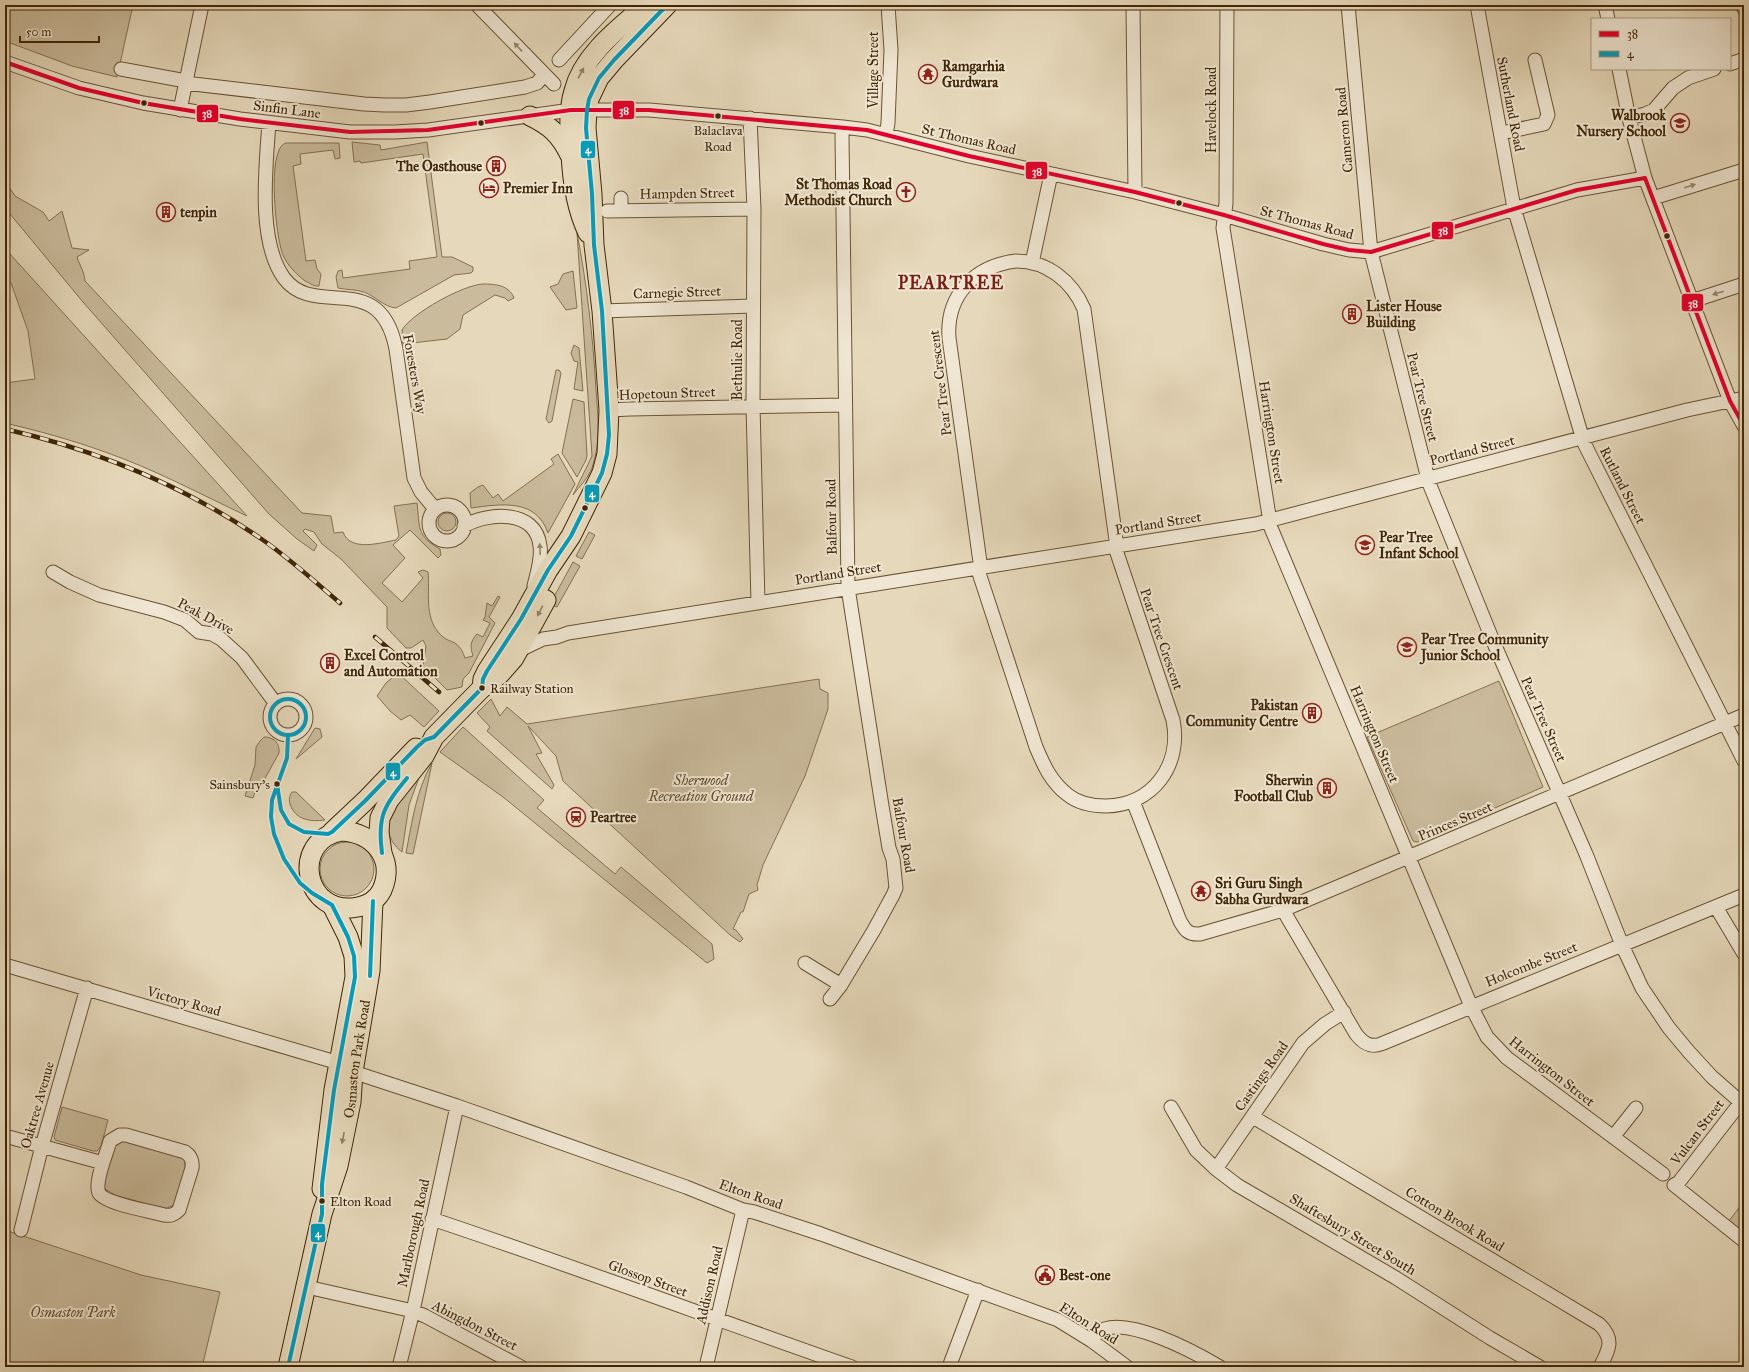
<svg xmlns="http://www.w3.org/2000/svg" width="1749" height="1372" viewBox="0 0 1749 1372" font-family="'IM FELL Great Primer',serif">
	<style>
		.green { fill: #cabb9c; stroke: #857050 }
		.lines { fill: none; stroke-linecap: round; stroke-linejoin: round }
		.minor-casing { stroke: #6a5332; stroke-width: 15 }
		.highway-casing { stroke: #402605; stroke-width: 21 }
		.minor { stroke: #efe6d3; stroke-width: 13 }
		.highway { stroke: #e6d9bb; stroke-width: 19 }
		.rail-casing { stroke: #402605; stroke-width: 4.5 }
		.rail { stroke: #efe6d3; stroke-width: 3; stroke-dasharray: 9; stroke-linecap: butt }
		.bus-1-casing { stroke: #efe6d3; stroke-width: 7 }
		.bus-2-casing { stroke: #efe6d3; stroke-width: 7 }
		.bus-1 { stroke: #e4002b; stroke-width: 4 }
		.bus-2 { stroke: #069cba; stroke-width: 4 }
		.oneway { fill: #98866c }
		.oneway2 { fill: #938060 }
		.bus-dot { fill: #402605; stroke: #efe6d3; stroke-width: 1.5 }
		.labels { text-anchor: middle; stroke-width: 4; stroke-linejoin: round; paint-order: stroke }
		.bus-label { font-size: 13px; fill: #402605; stroke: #efe6d3; text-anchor: start }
		.poi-label { font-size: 14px; font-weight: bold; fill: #402605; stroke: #efe6d3; text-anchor: start }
		.street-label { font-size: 14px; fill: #402605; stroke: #efe6d3 }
		.park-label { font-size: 14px; font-style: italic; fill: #624b2b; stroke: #efe6d3 }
		.district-label { font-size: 18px; font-weight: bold; letter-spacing: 1px; fill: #7a1f14; stroke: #efe6d3 }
		.line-badge { stroke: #efe6d3; stroke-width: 1.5 }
		.badge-label { font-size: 11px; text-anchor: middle; font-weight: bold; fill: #fff }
	</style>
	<rect width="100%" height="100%" fill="#e6d9bb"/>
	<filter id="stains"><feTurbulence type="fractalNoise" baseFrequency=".005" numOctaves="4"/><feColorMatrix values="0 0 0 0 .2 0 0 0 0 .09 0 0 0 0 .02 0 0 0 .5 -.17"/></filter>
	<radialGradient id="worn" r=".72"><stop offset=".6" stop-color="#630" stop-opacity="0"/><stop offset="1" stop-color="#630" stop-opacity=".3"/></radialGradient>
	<path class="green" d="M5 5H133L117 77 72 66 5 41Z
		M352 142 380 145 381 150 427 142 442 257H452L473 267V271L471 273 454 275 396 308C384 307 375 296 364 292 355 289 346 290 338 288L336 277 338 271 342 270 343 278 410 269 409 261 437 257 423 154 361 163 360 161 354 162Z
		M286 143H339L340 158 335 159 333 150 300 154 301 164 293 166 306 261 315 260 317 269 321 274 319 286C314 287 310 283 305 281 297 275 287 265 283 255 276 239 266 148 286 143Z
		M5 181 15 196 43 212 49 221 62 211 72 248 89 250 77 257C80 266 84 271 85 281L302 513 331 516 334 533 343 532C350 552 380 543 396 540L399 536 394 506 417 503C420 527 416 536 440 549L441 555 438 558 410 530 393 545 405 558 382 583 402 602 423 578 418 572 423 570 428 572C430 592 424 616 439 633 450 646 457 636 465 658L473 656C470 646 470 642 477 634L483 637 490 623 483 620 485 617 487 603 492 606 498 596 500 597 489 617 495 623 469 673 463 679 462 687 447 690 423 666 426 646 423 640 411 648H406L387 628V607L341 559 322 544 314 532 305 529 303 531 317 545 314 551 297 539 269 514 83 302 5 208Z
		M577 233C587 285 593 337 596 390 598 416 601 443 592 468 588 478 580 486 573 495L592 456Z
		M5 248 10 254 247 516C200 494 154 469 105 452 72 440 39 431 5 423V383L35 379 28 331 11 283 5 278Z
		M573 271 577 308 566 310 550 287 558 284 563 274Z
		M483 284C495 284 509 285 514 298L508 301 505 298 495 295 463 315 460 329 447 339 403 344 402 330C412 313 463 285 483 284Z
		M574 345 579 348 583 391 574 389 578 362 574 361 571 353Z
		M556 370H559L561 373 552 421 549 423 546 419Z
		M573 399 584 402 587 455 586 460 577 477 562 453Z
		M558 454 575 484 548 533C536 498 501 504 471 508L470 493 478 487 483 485 493 498 498 494 503 501 554 464 551 459Z
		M438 522a9 9 0 1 1 18 0a9 9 0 1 1-18 0Z
		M589 532 595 535 582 559 576 556Z
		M573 562 580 566 557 607 550 604Z
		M398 673 439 711 424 727 410 715 401 720 390 711 377 696 386 683Z
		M819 679 820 689 828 693V709L805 776 763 865 757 885 758 890 749 894 743 912H741L733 929 736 930 743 939 740 942 730 935 563 781 556 756 528 726 542 753 536 754 554 785 552 789 487 731 490 727 477 713 491 699 500 716 507 707 527 724Z
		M1499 681 1543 787 1417 842 1413 841 1367 737Z
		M463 727 544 800 537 808 615 874 621 867 712 944 714 959 707 963 503 797 440 752Z
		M315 728 320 729 322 737 296 759Z
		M264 737C274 737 280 743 279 753L259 789H256L253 798 245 796 255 765 256 747 260 741Z
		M432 763 413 854 406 853C412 822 416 791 432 763Z
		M424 764 409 805 402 852C368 826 407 788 424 764Z
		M292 792H296L325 820C311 822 295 820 290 804 289 800 289 796 292 792Z
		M320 869a27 27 0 1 1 54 0a27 27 0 1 1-54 0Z
		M62 1107 108 1120 101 1146 97 1151H93L55 1140 54 1137Z
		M124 1140 182 1157C191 1167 178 1192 174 1205L165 1209 115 1195 105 1189C102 1181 111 1153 116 1145 118 1142 120 1141 124 1140Z
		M1744 1201V1232L1729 1221Z
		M5 1230 141 1275 220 1292 202 1367H5Z"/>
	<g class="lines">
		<defs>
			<path id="minor" d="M477 5 554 84
				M1133 5 1135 192
				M1227 5 1226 203 1223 228 1271 528 1471 1006 1487 1037 1507 1058 1663 1174
				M1348 5 1371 252 1429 483 1493 641 1586 854 1622 945 1642 988 1669 1028 1689 1052 1712 1077 1744 1105
				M1477 5 1514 208 1584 443 1744 761
				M1605 5 1608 19
				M1743 5 1744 9
				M559 60 610 5
				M5 62 79 88 143 103 240 119 350 132H395L428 130 571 110H649L843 127 867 130 969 156 1135 192 1224 215 1323 244 1349 250 1371 252 1577 190 1645 178
				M1730 64 1744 59
				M121 69 186 81
				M1619 69 1629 118 1645 178 1730 401 1744 426
				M185 83 364 104 384 105H406L430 102 525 87 537 83 544 75
				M180 110 202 5
				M750 118 754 209 753 406 758 603
				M1629 118 1645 114 1654 110 1673 88 1688 78 1714 69
				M269 123C266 166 257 241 284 278 315 320 380 267 396 349L414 478 421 492 435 509
				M1501 133 1544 124 1548 115 1535 60
				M886 135 888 123 891 50 888 5
				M621 198V210
				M1653 198 1744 170
				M607 211 754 209
				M1016 261C1047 261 1072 281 1084 309L1116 540 1117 553 1173 720C1182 765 1153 805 1106 806 1093 806 1078 803 1068 795 1051 782 1044 766 1036 747L979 573 980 562 949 338C946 296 974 266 1016 261Z
				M1032 263 1051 174
				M1692 301 1744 284
				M602 311 753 306
				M609 410 630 409 845 405
				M429 523a18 18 0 1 1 36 0a18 18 0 1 1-36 0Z
				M464 526C488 512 536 509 540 546 542 559 537 573 534 586
				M53 572 70 582 99 595 164 612 185 620 199 632 212 634 221 639 242 658 276 704
				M518 651 543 639 557 637 568 633 1256 524 1687 410 1744 398
				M270 717a18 18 0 1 1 36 0a18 18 0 1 1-36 0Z
				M1133 801 1180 921C1185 930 1188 935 1200 934L1283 910 1744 715
				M1716 907 1744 954
				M1283 910 1356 1034C1363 1043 1370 1048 1381 1044L1744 895
				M805 963 841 985
				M5 965 339 1063 353 1072 457 1106 686 1187 743 1210 754 1212 821 1234 1058 1320 1092 1341 1127 1367
				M830 999 841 985 874 930 893 895 896 888 893 859 889 848 882 806 848 588 842 136 843 127
				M1741 1102 1679 1182 1674 1185 1744 1241
				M1171 1107 1196 1150 1216 1169 1237 1185 1396 1278 1490 1338 1540 1367
				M1253 1117 1599 1324C1615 1339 1609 1350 1600 1367
				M120 1135H126L185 1152C191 1156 193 1160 192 1168L179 1210C174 1215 171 1216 164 1215 151 1211 105 1204 99 1193 94 1182 107 1153 110 1141Z
				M5 1136 103 1163
				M1613 1137 1636 1108
				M1216 1169 1303 1043 1325 1024 1344 1012
				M432 1219C573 1266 712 1318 852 1367
				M21 1230 42 1146 87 988
				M307 1287 413 1311 425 1316 521 1367
				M1092 1341C1093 1339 1095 1335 1097 1333 1122 1312 1196 1353 1220 1367
				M399 1367 413 1311 457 1106
				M706 1367 743 1210
				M949 1367 978 1290"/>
			<g id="highway">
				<path d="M530 116C551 126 560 135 570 155"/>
				<path d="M588 233C576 208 572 179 571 152 570 132 568 110 574 91 583 55 619 28 646 5"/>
				<path d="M482 688 483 679 487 671 521 619 548 570 571 536 602 473 607 454 609 410 602 311 594 245 592 194 586 128 587 110 589 99 599 78 614 60 667 5"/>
				<path d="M342 831C373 833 396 858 382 890 377 900 369 905 358 907 304 918 289 840 342 831Z"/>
				<path d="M332 832 365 801 416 748"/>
				<path d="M382 853 379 832 380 818 389 800 424 756 434 737 482 688 499 675 514 658 546 600"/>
				<path d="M322 1189 334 1090 355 977 354 956 348 937 332 905"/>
				<path id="s1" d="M288 1367 322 1214 338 1166 351 1102 353 1072 370 971 373 901"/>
			</g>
		</defs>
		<use href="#minor" class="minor-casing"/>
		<use href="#highway" class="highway-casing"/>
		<use href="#minor" class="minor"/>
		<use href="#highway" class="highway"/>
		<defs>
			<path id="rail" d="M5 429C96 450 183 485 260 538 288 557 314 581 340 603
				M375 637 439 692"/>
		</defs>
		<use href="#rail" class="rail-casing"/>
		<use href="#rail" class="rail"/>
		<defs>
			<path id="bus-1" d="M5 62 79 88 143 103 240 119 350 132 428 130 571 110H649L867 130 969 156 1135 192 1224 215 1323 244 1349 250 1371 252 1577 190 1645 178
				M1645 178 1730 401 1744 426"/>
			<path id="bus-2" d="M270 717a18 18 0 1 1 36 0a18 18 0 1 1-36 0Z
				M288 736 287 758 272 800 271 817 274 834 284 859 300 883 312 893 332 905 348 937 354 956 355 977 334 1090 322 1184V1214L288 1367
				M277 784 281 810 289 824 304 832 328 834 332 832 365 801 417 747 425 740 434 737 482 688 483 679 487 671 521 619 548 570 571 536 602 473 607 454 609 435 602 311 594 245 592 194 586 128 587 110 589 99 599 78 614 60 667 5
				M382 853C377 816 384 806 407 778
				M370 976 373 901"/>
		</defs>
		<use href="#bus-1" class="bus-1-casing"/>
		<use href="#bus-2" class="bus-2-casing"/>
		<use href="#bus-1" class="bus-1"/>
		<use href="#bus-2" class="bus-2"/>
	</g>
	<defs><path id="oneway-solid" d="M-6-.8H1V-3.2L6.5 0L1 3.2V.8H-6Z"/></defs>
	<g class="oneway">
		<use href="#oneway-solid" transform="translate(518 47) rotate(-133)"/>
		<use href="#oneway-solid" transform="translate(1690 186) rotate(-17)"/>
		<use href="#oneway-solid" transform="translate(1718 293) rotate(162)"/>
		<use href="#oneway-solid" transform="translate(540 549) rotate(-92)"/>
	</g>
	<g class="oneway2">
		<use href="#oneway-solid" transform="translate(581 73) rotate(-62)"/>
		<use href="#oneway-solid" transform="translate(540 611) rotate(118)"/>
		<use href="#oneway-solid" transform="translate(343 1138) rotate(101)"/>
	</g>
	<defs>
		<symbol id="temple-ring" viewBox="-11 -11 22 22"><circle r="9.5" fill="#efe6d3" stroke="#8f2418" stroke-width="1.5"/><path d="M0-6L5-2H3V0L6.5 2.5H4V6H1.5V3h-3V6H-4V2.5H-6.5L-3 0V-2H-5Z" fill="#8f2418"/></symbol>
		<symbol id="school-ring" viewBox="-11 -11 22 22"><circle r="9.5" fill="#efe6d3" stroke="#8f2418" stroke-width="1.5"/><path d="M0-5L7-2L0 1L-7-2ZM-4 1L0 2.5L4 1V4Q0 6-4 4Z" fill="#8f2418"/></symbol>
		<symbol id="building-ring" viewBox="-11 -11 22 22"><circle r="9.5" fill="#efe6d3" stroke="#8f2418" stroke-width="1.5"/><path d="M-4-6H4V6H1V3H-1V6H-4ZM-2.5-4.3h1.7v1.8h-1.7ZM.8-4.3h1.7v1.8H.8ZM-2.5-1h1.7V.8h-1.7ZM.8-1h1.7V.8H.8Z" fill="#8f2418"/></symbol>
		<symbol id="hotel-ring" viewBox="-11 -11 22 22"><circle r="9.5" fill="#efe6d3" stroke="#8f2418" stroke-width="1.5"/><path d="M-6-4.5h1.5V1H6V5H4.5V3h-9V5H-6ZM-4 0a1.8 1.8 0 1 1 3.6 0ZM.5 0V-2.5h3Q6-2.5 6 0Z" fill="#8f2418"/></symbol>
		<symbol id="church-ring" viewBox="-11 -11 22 22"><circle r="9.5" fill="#efe6d3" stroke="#8f2418" stroke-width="1.5"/><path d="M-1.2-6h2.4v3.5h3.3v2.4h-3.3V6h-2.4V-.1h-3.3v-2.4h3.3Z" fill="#8f2418"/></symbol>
		<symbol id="station-ring" viewBox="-11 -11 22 22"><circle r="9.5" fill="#efe6d3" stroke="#8f2418" stroke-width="1.5"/><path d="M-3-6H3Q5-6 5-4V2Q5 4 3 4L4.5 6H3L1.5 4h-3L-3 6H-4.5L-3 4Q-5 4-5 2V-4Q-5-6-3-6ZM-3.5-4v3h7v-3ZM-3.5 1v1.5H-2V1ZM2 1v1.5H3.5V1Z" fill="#8f2418"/></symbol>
		<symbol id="civic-ring" viewBox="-11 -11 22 22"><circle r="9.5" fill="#efe6d3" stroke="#8f2418" stroke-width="1.5"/><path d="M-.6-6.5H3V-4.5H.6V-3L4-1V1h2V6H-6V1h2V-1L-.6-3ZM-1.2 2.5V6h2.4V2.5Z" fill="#8f2418"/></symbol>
	</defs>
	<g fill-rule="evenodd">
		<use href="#temple-ring" x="917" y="63" width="22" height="22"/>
		<use href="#school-ring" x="1669" y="112" width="22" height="22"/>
		<use href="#building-ring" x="485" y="155" width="22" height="22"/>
		<use href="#hotel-ring" x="478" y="177" width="22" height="22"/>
		<use href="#church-ring" x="895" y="181" width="22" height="22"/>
		<use href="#building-ring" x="155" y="201" width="22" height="22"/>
		<use href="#building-ring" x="1341" y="303" width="22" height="22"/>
		<use href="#school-ring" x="1354" y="534" width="22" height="22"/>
		<use href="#school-ring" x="1396" y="636" width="22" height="22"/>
		<use href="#building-ring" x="319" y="652" width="22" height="22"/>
		<use href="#building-ring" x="1301" y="702" width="22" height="22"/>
		<use href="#building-ring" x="1316" y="777" width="22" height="22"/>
		<use href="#station-ring" x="565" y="806" width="22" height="22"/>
		<use href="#temple-ring" x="1190" y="880" width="22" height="22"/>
		<use href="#civic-ring" x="1034" y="1264" width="22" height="22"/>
	</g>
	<g class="bus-dot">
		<circle cx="144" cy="103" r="3.5"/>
		<circle cx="718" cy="116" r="3.5"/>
		<circle cx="481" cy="123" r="3.5"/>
		<circle cx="1179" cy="203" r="3.5"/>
		<circle cx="1667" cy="236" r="3.5"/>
		<circle cx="585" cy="508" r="3.5"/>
		<circle cx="482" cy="688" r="3.5"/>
		<circle cx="277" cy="784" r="3.5"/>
		<circle cx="322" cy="1201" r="3.5"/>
	</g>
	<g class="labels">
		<g class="bus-label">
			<text x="718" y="135" text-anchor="middle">Balaclava<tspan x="718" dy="16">Road</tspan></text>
			<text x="490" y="693">Railway Station</text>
			<text x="270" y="789" text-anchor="end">Sainsbury's</text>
			<text x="330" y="1206">Elton Road</text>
		</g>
		<g class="poi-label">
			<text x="942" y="71">Ramgarhia<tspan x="942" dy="16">Gurdwara</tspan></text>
			<text x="1666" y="120" text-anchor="end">Walbrook<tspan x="1666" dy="16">Nursery School</tspan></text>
			<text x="482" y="171" text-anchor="end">The Oasthouse</text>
			<text x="892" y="189" text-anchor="end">St Thomas Road<tspan x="892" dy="16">Methodist Church</tspan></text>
			<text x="503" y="193">Premier Inn</text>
			<text x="180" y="217">tenpin</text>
			<text x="1366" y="311">Lister House<tspan x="1366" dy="16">Building</tspan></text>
			<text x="1379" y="542">Pear Tree<tspan x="1379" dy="16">Infant School</tspan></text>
			<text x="1421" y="644">Pear Tree Community<tspan x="1421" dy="16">Junior School</tspan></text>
			<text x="344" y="660">Excel Control<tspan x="344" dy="16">and Automation</tspan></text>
			<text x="1298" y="710" text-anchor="end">Pakistan<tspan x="1298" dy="16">Community Centre</tspan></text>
			<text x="1313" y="785" text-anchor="end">Sherwin<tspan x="1313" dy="16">Football Club</tspan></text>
			<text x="590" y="822">Peartree</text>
			<text x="1215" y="888">Sri Guru Singh<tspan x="1215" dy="16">Sabha Gurdwara</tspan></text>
			<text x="1059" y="1280">Best-one</text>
		</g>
		<g class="street-label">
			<text transform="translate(873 70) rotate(-90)" y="5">Village Street</text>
			<text transform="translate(1511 104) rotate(79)" y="5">Sutherland Road</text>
			<text transform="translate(287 109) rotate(7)" y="5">Sinfin Lane</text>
			<text transform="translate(1211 110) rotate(-90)" y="5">Havelock Road</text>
			<text transform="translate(1344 130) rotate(-95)" y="5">Cameron Road</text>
			<text transform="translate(969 139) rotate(13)" y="5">St Thomas Road</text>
			<text transform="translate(687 193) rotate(-1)" y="5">Hampden Street</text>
			<text transform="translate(1307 222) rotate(15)" y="5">St Thomas Road</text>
			<text transform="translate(677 292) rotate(-2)" y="5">Carnegie Street</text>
			<text transform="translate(737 360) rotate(-90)" y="5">Bethulie Road</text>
			<text transform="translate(415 374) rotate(80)" y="5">Foresters Way</text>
			<text transform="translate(940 383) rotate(-97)" y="5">Pear Tree Crescent</text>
			<text transform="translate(667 393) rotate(-2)" y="5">Hopetoun Street</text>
			<text transform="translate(1423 397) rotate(76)" y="5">Pear Tree Street</text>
			<text transform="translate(1272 432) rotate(81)" y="5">Harrington Street</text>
			<text transform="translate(1472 450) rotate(-14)" y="5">Portland Street</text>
			<text transform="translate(1623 485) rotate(63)" y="5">Rutland Street</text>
			<text transform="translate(831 517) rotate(-91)" y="5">Balfour Road</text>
			<text transform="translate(1158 523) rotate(-9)" y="5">Portland Street</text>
			<text transform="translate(838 573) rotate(-9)" y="5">Portland Street</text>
			<text transform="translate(206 616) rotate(28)" y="5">Peak Drive</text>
			<text transform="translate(1162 639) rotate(71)" y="5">Pear Tree Crescent</text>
			<text transform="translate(1544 719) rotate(66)" y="5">Pear Tree Street</text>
			<text transform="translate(1375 734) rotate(67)" y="5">Harrington Street</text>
			<text transform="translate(1455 821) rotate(-23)" y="5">Princes Street</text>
			<text transform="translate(904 835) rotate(80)" y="5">Balfour Road</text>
			<text transform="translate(1531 964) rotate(-22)" y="5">Holcombe Street</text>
			<text transform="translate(184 1001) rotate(16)" y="5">Victory Road</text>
			<text dy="5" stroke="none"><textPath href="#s1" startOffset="316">Osmaston Park Road</textPath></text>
			<text transform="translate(1552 1071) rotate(38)" y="5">Harrington Street</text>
			<text transform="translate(1261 1076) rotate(-55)" y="5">Castings Road</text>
			<text transform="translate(37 1105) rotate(-74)" y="5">Oaktree Avenue</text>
			<text transform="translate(1697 1132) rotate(-53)" y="5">Vulcan Street</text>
			<text transform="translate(751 1194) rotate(19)" y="5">Elton Road</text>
			<text transform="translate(1455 1219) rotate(31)" y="5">Cotton Brook Road</text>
			<text transform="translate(413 1233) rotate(-78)" y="5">Marlborough Road</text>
			<text transform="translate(1353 1234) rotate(31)" y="5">Shaftesbury Street South</text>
			<text transform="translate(648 1278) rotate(20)" y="5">Glossop Street</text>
			<text transform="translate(709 1285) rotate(-77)" y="5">Addison Road</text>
			<text transform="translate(1089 1323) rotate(32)" y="5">Elton Road</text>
			<text transform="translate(475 1325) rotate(27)" y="5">Abingdon Street</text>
		</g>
		<g class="park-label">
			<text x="701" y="785">Sherwood<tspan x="701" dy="16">Recreation Ground</tspan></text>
			<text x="73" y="1317">Osmaston Park</text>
		</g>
		<g class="district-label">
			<text x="951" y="289">PEARTREE</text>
		</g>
	</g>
	<g class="line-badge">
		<rect x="612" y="100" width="23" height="20" rx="4" fill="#e4002b"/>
		<rect x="196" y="104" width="23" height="19" rx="4" fill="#e4002b"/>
		<rect x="580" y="140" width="16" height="19" rx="4" fill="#069cba"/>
		<rect x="1025" y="161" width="23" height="19" rx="4" fill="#e4002b"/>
		<rect x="1431" y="221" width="23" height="19" rx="4" fill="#e4002b"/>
		<rect x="1681" y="293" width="23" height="19" rx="4" fill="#e4002b"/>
		<rect x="584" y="484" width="16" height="19" rx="4" fill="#069cba"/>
		<rect x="385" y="762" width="16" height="19" rx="4" fill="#069cba"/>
		<rect x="310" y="1223" width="16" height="20" rx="4" fill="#069cba"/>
	</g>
	<g class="badge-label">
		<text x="624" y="114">38</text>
		<text x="207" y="117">38</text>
		<text x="588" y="153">4</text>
		<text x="1037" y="175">38</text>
		<text x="1443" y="234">38</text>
		<text x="1693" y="307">38</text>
		<text x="592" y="497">4</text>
		<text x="393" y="776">4</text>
		<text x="318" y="1237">4</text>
	</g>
	<rect width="1749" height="1372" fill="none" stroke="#e6d9bb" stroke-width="20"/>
	<rect x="6" y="6" width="1737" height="1360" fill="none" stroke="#402605" stroke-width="2"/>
	<rect x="10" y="10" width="1729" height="1352" fill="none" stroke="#402605"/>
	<rect x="1591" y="18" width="140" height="52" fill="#efe6d3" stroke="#a99981"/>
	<rect x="1599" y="31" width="20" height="6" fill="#e4002b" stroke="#a99981"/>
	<text x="1627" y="38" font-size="12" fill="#402605">38</text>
	<rect x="1599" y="51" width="20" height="6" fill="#069cba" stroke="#a99981"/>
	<text x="1627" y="58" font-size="12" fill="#402605">4</text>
	<path d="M20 36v6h79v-6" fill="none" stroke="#402605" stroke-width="2"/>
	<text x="26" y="36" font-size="12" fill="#402605" stroke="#efe6d3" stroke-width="3" paint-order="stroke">50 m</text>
	<rect width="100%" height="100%" filter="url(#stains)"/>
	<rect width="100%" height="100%" fill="url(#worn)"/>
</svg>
